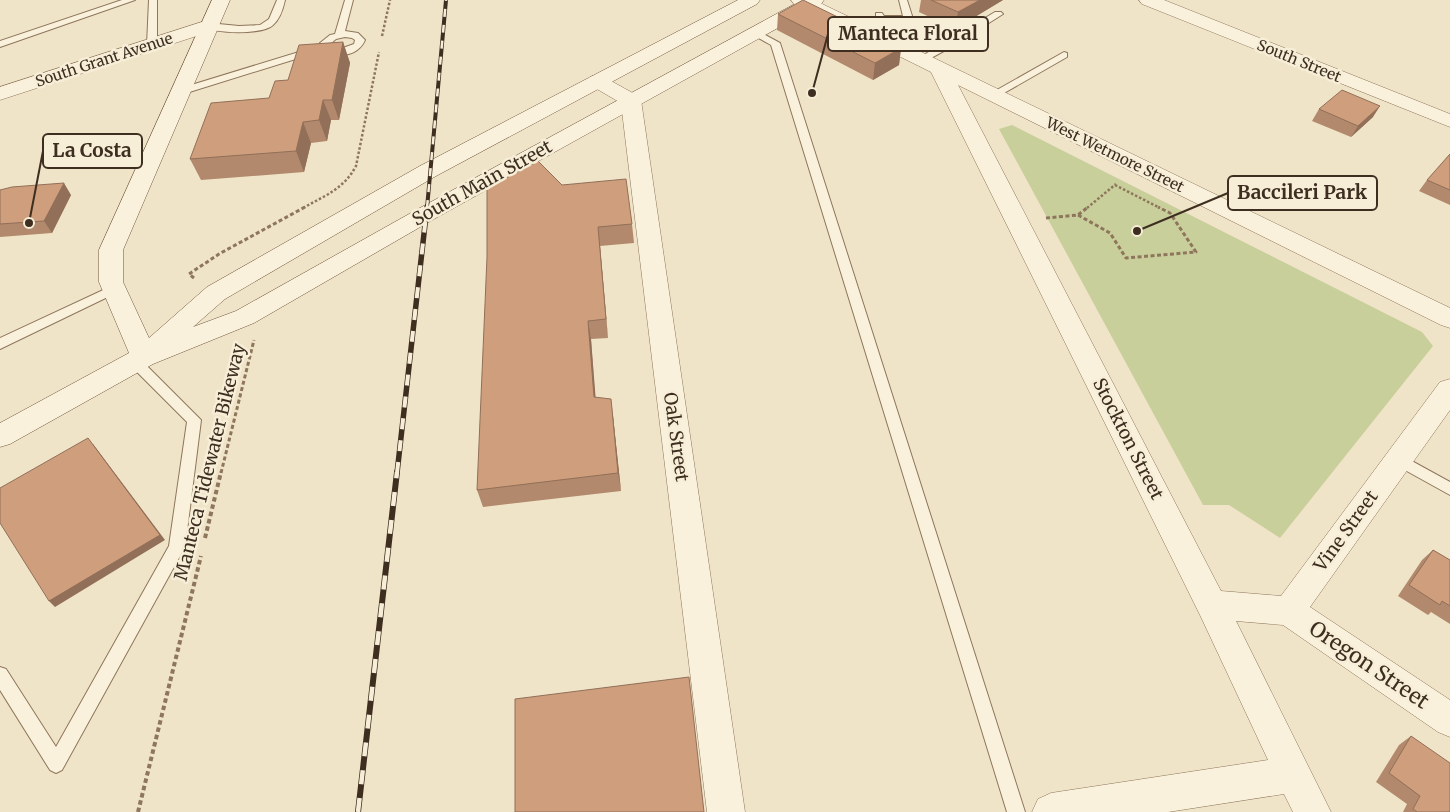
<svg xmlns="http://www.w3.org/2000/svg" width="1450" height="812" viewBox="0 0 1450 812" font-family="Merriweather,serif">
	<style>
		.green { fill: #c9cf9b }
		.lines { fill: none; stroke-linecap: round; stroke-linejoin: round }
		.service-casing { stroke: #8d765c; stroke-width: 2 }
		.minor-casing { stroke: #8d765c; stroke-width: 1 }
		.secondary-casing { stroke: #6f573f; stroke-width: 1 }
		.path-far2 { stroke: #8d765c; stroke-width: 2.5; stroke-dasharray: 2.5 2; stroke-linecap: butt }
		.path-far1 { stroke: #8d765c; stroke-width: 3; stroke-dasharray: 4 2.5; stroke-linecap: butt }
		.path { stroke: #8d765c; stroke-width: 4; stroke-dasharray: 4.5 3; stroke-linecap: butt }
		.service { fill: #faf1dc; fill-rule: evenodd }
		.minor { fill: #faf1dc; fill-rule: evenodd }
		.secondary { fill: #faf1dc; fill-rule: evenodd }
		.rail-far2-casing { stroke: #3d2e20; stroke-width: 4 }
		.rail-far1-casing { stroke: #3d2e20; stroke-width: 5.5 }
		.rail-casing { stroke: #3d2e20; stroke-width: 6 }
		.rail-far2 { stroke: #f7eed8; stroke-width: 2.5; stroke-dasharray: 8; stroke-linecap: butt }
		.rail-far1 { stroke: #f7eed8; stroke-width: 4; stroke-dasharray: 11; stroke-linecap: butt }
		.rail { stroke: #f7eed8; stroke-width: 4.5; stroke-dasharray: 14; stroke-linecap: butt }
		.wall { fill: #b2896c }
		.shaded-wall { fill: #916f58 }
		.building { fill: #cf9f7d; stroke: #916f58 }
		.labels { text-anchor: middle; stroke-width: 5; stroke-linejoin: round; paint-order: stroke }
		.far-street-label { font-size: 15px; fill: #3d2e20; stroke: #f7eed8 }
		.street-label { font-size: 18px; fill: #3d2e20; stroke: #f7eed8 }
		.near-street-label { font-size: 21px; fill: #3d2e20; stroke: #f7eed8 }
		.leader { fill: none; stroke: #3d2e20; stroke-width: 2 }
		.callout-dot { fill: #3d2e20; stroke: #f7eed8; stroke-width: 2 }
		.callout { fill: #f7eed8; stroke: #3d2e20; stroke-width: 2 }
		.callout-label { font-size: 19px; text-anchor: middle; font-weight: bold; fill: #3d2e20 }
	</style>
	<rect width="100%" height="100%" fill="#f0e4c8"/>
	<path class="green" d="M1012 125 1422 332 1433 346 1280 538 1229 505H1203L999 129Z"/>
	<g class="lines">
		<defs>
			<path id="service" d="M122 0H135L0 47V41Z
				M149 0H157V45L152 48 147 45Z
				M277 0H285C283 9 280 19 273 25 263 35 213 34 203 26L208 23 239 26 260 25 269 19Z
				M345 0H353L345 31 358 33 365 40C358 58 329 61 320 43L330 35 335 34ZM345 37 352 38 355 40 354 44 340 49 331 46 330 44 336 39Z
				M899 0H907L913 19 908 23 947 41 995 12H1001L1003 14 951 47 922 63 919 62V58L940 45 902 27 880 40 877 41 872 38 897 22 876 21V13H882L884 16H903Z
				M756 30 780 43 1025 812H1007L771 45 753 35 751 33Z
				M312 48 315 49V53L183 94 179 95 174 92 175 90Z
				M1064 52 1067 53V57L997 97 993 98 988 95Z
				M114 285 120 289 118 292 0 349V338Z
				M135 357 140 359 201 420 185 547 62 770 56 773 50 770 0 690V667L6 669 56 747 169 546 187 422 130 365 128 362 130 359Z
				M1399 454 1450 482V495L1394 464 1392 460 1394 456Z"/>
			<path id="minor" d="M791 0H814L1450 308V328L1441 325 958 85 1221 591 1281 596 1440 382 1450 379V410L1310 607 1450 700V737L1438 732 1283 625 1236 621 1331 812H1293L1284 794 1168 812H1032L1038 799 1051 793 1268 760 1200 615 931 72 794 4Z
				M1139 0H1164L1450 114V127L1142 4Z
				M208 20 215 22 217 26 215 30 0 100V87Z
				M597 75 604 77 638 96 641 100 745 812H707L621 103 590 85 587 81 590 77Z"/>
			<path id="secondary" d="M212 0H230L123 250V282L149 338 207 287 420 166 738 0H760L757 4 436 176 225 299 193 327 236 311 418 209 802 0H824L821 4 434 219 254 323 153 364 10 444 0 447V423L129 353 99 282V250Z"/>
		</defs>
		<use href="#service" class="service-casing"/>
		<use href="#minor" class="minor-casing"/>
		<use href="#secondary" class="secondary-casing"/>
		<path class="path-far2" d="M382 36 390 0
			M1115 185 1160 208
			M303 208C324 196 344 189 356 166L379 52
			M1087 208 1116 184"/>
		<path class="path-far1" d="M1078 215 1110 233 1126 258 1196 252 1170 213 1158 207
			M1046 218 1078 215 1088 207
			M194 278 189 274 219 254 305 207
			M221 473 254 340"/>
		<path class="path" d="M205 538 221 472
			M138 812 201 556"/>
		<use href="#service" class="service"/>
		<use href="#minor" class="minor"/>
		<use href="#secondary" class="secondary"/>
		<defs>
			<path id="rail-far2" d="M427 208 446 0"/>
			<path id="rail-far1" d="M397 473 427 207"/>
			<path id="rail" d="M358 812 397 472"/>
		</defs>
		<use href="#rail-far2" class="rail-far2-casing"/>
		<use href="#rail-far1" class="rail-far1-casing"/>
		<use href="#rail" class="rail-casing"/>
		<use href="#rail-far2" class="rail-far2"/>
		<use href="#rail-far1" class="rail-far1"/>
		<use href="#rail" class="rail"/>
	</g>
	<path class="wall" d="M921 0H1003L955 29 919 12Z
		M778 14 901 48 899 65 873 80 777 30Z
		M343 42 350 63 339 120H331L327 141 311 143 304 172 201 180 190 159 269 98 288 80Z
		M1319 109 1373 117 1351 137 1312 121Z
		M1450 154V205L1419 191 1427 180Z
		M562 185 632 224 634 243 600 246 608 338 591 339 595 397 613 416 621 491 483 507 477 490Z
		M0 190 71 195 52 233 0 237Z
		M1433 550 1450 560V624L1431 612 1428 615 1398 596 1422 560Z
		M1411 736 1450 812H1403L1407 804 1376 782 1399 745Z"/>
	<path class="shaded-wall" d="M980 0H1003L955 29 958 12Z
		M343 42 350 63 339 120 332 100Z
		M901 48 899 65 873 80 875 63Z
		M323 100 331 120 327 141 319 120Z
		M1380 106 1373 117 1351 137 1358 126Z
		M303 122 311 143 304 172 296 151Z
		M64 183 71 195 52 233 44 221Z
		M598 227 600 246 608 338 606 319Z
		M588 321 591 339 597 415 594 397Z
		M611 399 613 416 621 491 618 473Z
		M93 444 165 540 55 607 49 601Z"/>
	<path class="building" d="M803 0 901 48 875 63 778 14Z
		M931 0H980L958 12Z
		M343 42 332 100H323L319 120 303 122 296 151 190 159 211 103 269 98 275 81 288 80 299 45Z
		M1342 90 1380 106 1358 126 1319 109Z
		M1450 154V190L1427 180Z
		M538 161 562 185 626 179 632 224 598 227 606 319 588 321 594 397 611 399 618 473 477 490 487 257V188Z
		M64 183 44 221 0 224V190L12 187Z
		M88 438 160 535 49 601 0 523V488Z
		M1433 550 1450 560V606L1442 601 1440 605 1409 585Z
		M689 677 704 812H515V699Z
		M1411 736 1450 763V812H1417L1413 809 1420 796 1389 773Z"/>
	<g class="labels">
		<g class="far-street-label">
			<text transform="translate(104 60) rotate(-18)" y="5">South Grant Avenue</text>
			<text transform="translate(1299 61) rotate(22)" y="5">South Street</text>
			<text transform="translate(1115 155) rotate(26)" y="5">West Wetmore Street</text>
		</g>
		<g class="street-label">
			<text transform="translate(482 183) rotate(-29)" y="6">South Main Street</text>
			<text transform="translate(676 437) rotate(82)" y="6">Oak Street</text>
			<text transform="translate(1128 439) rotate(63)" y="6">Stockton Street</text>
			<text transform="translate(210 462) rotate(-76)" y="6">Manteca Tidewater Bikeway</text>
			<text transform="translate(1346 531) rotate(-54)" y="6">Vine Street</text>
		</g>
		<g class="near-street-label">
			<text transform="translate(1369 665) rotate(34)" y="7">Oregon Street</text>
		</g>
	</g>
	<path class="leader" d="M812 93L828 34M29 223L43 151M1137 231L1228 193"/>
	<g class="callout-dot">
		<circle cx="812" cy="93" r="5"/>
		<circle cx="29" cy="223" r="5"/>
		<circle cx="1137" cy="231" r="5"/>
	</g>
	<g class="callout">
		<rect x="828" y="17" width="160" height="34" rx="5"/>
		<rect x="43" y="134" width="99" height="34" rx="5"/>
		<rect x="1228" y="176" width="149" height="34" rx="5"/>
	</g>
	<g class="callout-label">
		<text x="908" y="40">Manteca Floral</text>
		<text x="92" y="157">La Costa</text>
		<text x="1302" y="199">Baccileri Park</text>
	</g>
</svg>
